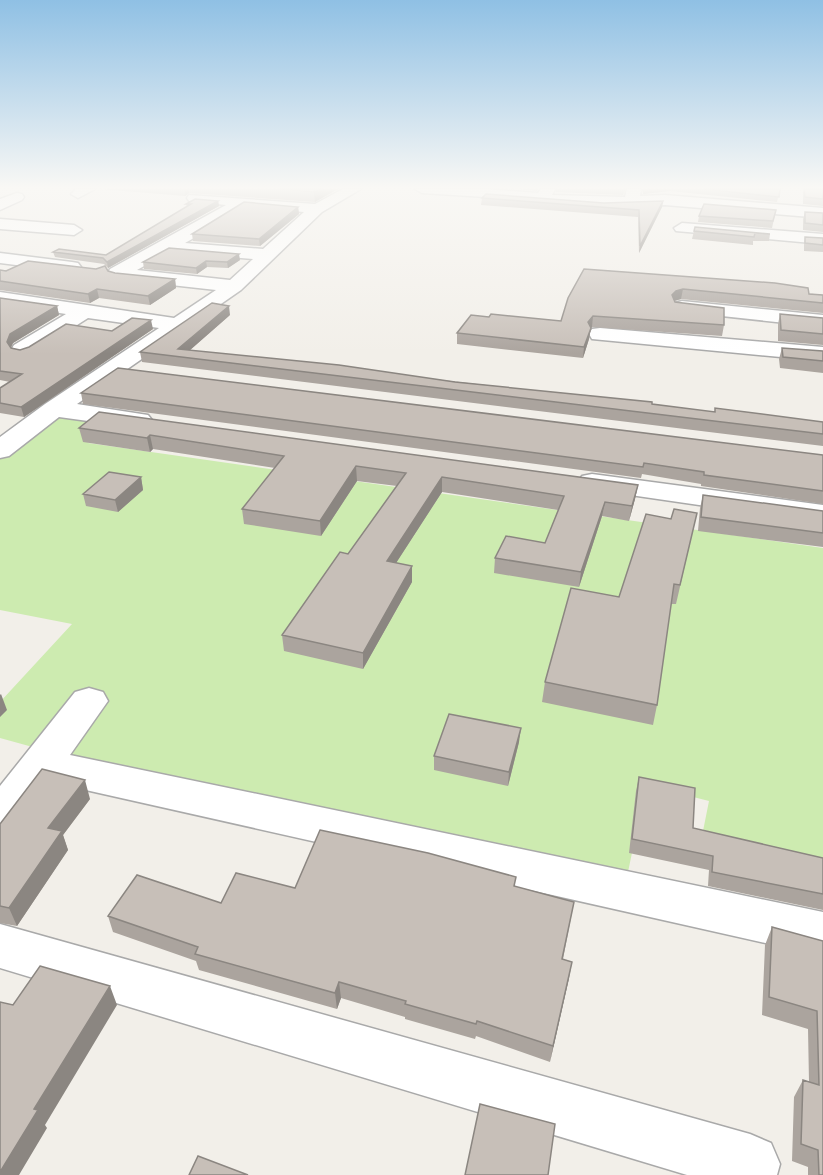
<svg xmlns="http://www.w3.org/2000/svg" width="823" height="1175" viewBox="0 0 823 1175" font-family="Poppins,sans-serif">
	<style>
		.grass { fill: #cdebb0 }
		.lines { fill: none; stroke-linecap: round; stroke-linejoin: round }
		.minor-casing { stroke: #a9a9a9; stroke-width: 3 }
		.minor { fill: #fff; fill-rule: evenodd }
		.wall { fill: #aba49e }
		.shaded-wall { fill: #8b8681 }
		.building { fill: #c7bfb8; stroke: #8b8681; stroke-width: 1.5 }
	</style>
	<rect width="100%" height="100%" fill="#f2efe9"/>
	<path class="grass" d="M59 415 109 422 88 443 823 548V863L701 841 709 801 646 785 628 872 58 754 0 738V702L72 624 0 610V458Z"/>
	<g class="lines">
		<defs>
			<path id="minor" d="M76 189H95L78 198 71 194Z
				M343 189H361L322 212 241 290 77 404 148 415 152 420 148 425 139 428 59 417 9 456 0 458V437L45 404 159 328 88 318 30 355 22 357 14 355 11 350 14 345 66 314 0 304V292L174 318 216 290 117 279 110 277 108 273 110 269 226 205 189 201 187 198 189 195 315 204ZM244 207 304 212 263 249 185 243 226 220ZM169 252 253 259 230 280 137 270Z
				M415 189H484L538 193 541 189H555L552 195 625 197 627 189H641L640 196 665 195 823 208V218L665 205 603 207 554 203 548 201 422 193Z
				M17 193 22 194 24 197 22 200 0 210V199Z
				M0 219 74 225 82 230 74 235 0 229Z
				M682 223 823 234V244L676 231 674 228Z
				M0 253 72 262 78 263 81 267 78 271 72 272 0 263Z
				M682 301 823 315V327L675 311 672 307 675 303Z
				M600 328 823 347V361L592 339 589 334 592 329Z
				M592 474 823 505V523L582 488 578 482 582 476Z
				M89 688 103 692 108 701 70 755 823 912V956L50 782 15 829 0 834V786L75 692Z
				M0 924 750 1134 771 1143 780 1164 777 1175H687L0 968Z"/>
		</defs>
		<use href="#minor" class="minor-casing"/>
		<use href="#minor" class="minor"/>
	</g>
	<path class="wall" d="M99 189H338L315 202 189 193 185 196Z
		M517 189H538L537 191Z
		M556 189H626L623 195 556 192Z
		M642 189H780L777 202 670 191 643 194Z
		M803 189H823V206L803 204Z
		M482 198 604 203 663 201 662 207 639 253 638 217 481 205Z
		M218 201 219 206 108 268 104 264 55 257 53 252 106 255 187 207 186 204Z
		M298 207 299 214 260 246 193 241 192 234Z
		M776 210 772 228 698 222 699 216Z
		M805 212 823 213V232L803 230V219Z
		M694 231 770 234 769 241H753V245L692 239Z
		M805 237 823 238V252L804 251V245Z
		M240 260 228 268 207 267 197 274 144 269 143 262Z
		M584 269 823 295V313L681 299 674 301 675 302 724 325 722 336 592 327 591 328 589 339 583 358 457 344V333L489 317 561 321Z
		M0 270 108 271 115 273 175 279 176 288 150 305 99 298 90 303 0 290Z
		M0 298 57 306 59 315 13 343 11 348 20 350 112 331 153 329 24 417 0 413V388L10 382 0 380Z
		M780 314 823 318V345L778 341V324Z
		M230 315 189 351 652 404 714 412 823 422V446L142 362 140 352Z
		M782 348 823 351V373L780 368 779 359Z
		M81 393 823 455V504L701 486V484L642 474 641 478 83 404Z
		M79 428 638 485 635 499 629 521 602 516 579 587 494 573 495 558 545 543 558 510 442 492 396 563 412 582 363 669 284 651 282 635 348 554 397 486 357 481 321 536 244 524 242 509 275 468 153 449 150 452 83 442Z
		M141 477 143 490 118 512 86 506 83 494Z
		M703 495 823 511V547L698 531 700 508Z
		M697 513 676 604H671L657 705 653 725 542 702 545 682 619 597 671 519Z
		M519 742 508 786 434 770V756Z
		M639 777 693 828 823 858V910L708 886 709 870 629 853 636 791Z
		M90 799 63 835 68 850 17 926 0 923V824Z
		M515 887 574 902 563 959 569 978 550 1062 476 1036 475 1039 405 1019V1017L341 998 337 1009 199 970 196 961 113 932 108 916 221 903 295 888Z
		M772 927 823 941V1175H808V1167L792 1161 794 1097 803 1080 809 1082 808 1029 762 1015 765 945Z"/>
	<path class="shaded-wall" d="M184 189H189V193L185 196Z
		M319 189H338L315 202 314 192Z
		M643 189H670V191L643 194Z
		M218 201 219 206 108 268 107 262Z
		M663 201 662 207 639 253 640 246Z
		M298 207 299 214 260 246 259 239Z
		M239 254 240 260 228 268 227 262Z
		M206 261 207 267 197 274 196 268Z
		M175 279 176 288 150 305 148 296Z
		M97 289 99 298 90 303 88 294Z
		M683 289 681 299 674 301 672 295 676 291Z
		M57 306 59 315 13 343 9 351 7 342 10 334Z
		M229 306 230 315 182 357 178 349Z
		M593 316 592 327 587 333 588 322Z
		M151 320 153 329 24 417 21 407Z
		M591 328 589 339 583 358 584 347Z
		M150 435 153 449 150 452 147 438Z
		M356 466 357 481 321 536 320 521Z
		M141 477 143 490 118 512 115 500Z
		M442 477V492L387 577V561Z
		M638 485 635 499 629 521 632 506Z
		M605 502 602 516 579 587 581 572Z
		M412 566V582L363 669V653Z
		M1 694 7 710 0 717V695Z
		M521 728 519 742 508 786 509 772Z
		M85 780 90 799 63 835 68 850 17 926 9 908 48 828Z
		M572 962 569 978 550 1062 553 1046Z
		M339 982 341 998 337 1009 335 993Z
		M110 986 117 1005 45 1125 47 1128 19 1175H0V1172L34 1109Z"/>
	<path class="building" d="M279 189H319L314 192Z
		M703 189H780L779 197Z
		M804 189H823V199L805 197Z
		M486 194 604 203 663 201 640 246 639 210 482 198Z
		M195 199 218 201 107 262 103 258 53 252 59 249 106 255 191 204H186Z
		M244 202 298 207 259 239 192 234Z
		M704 204 776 210 773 221 699 216Z
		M805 212 823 213V225L805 223Z
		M695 227 770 234 755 233 754 237 694 231Z
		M805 237 823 238V245L805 243Z
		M169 248 239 254 227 262 206 261 196 268 143 262Z
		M28 261 96 269 105 266 108 271 115 273 175 279 148 296 97 289 88 294 0 281V270L6 271Z
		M584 269 775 283 808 288 809 294 823 295V303L683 289 676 291 672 295 675 302 724 308V325L593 316 588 322 591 328 584 347 457 333 471 315 489 317 491 314 561 321 568 298Z
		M0 298 57 306 10 334 7 342 11 348 20 350 29 347 66 324 112 331 132 318 151 320 21 407 0 403V388L22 374 0 371Z
		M212 303 229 306 178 349 339 365 455 382 652 402V404L715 412V408L823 422V434L140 352Z
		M780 314 823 318V334L781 330Z
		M782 348 823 351V361L783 357Z
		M118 368 823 455V491L704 475V472L644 463 643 467 81 393Z
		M99 412 638 485 632 506 605 502 581 572 495 558 506 536 545 543 564 496 442 477 387 561 412 566 363 653 282 635 340 552 348 554 406 473 356 466 320 521 242 509 284 456 150 435 147 438 79 428Z
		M109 472 141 477 115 500 83 494Z
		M703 495 823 511V533L701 517Z
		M674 509 697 513 680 585 674 584 657 705 545 682 571 588 619 597 646 514 671 519Z
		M449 714 521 728 509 772 434 756Z
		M42 769 85 780 48 828 62 831 9 908 0 906V824Z
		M639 777 695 788 693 828 823 858V894L712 872 713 856 632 839Z
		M320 830 428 853 516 877 514 886 574 902 562 959 572 962 553 1046 477 1021 476 1024 405 1004 406 1001 339 982 335 993 195 954 198 947 108 916 137 875 221 903 236 873 295 888Z
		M772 927 823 941V1175H819L818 1150 801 1144 803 1080 819 1085 817 1011 769 997Z
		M40 966 110 986 34 1109 38 1110 0 1172V1002L13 1005Z
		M480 1104 555 1124 548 1175H465Z
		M198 1156 248 1175H189Z"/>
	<linearGradient id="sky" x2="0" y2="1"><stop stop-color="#8fc0e4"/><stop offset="0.53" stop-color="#f9f8f5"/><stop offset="1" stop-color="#f9f8f5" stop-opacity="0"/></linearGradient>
	<rect width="823" height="354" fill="url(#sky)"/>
</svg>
